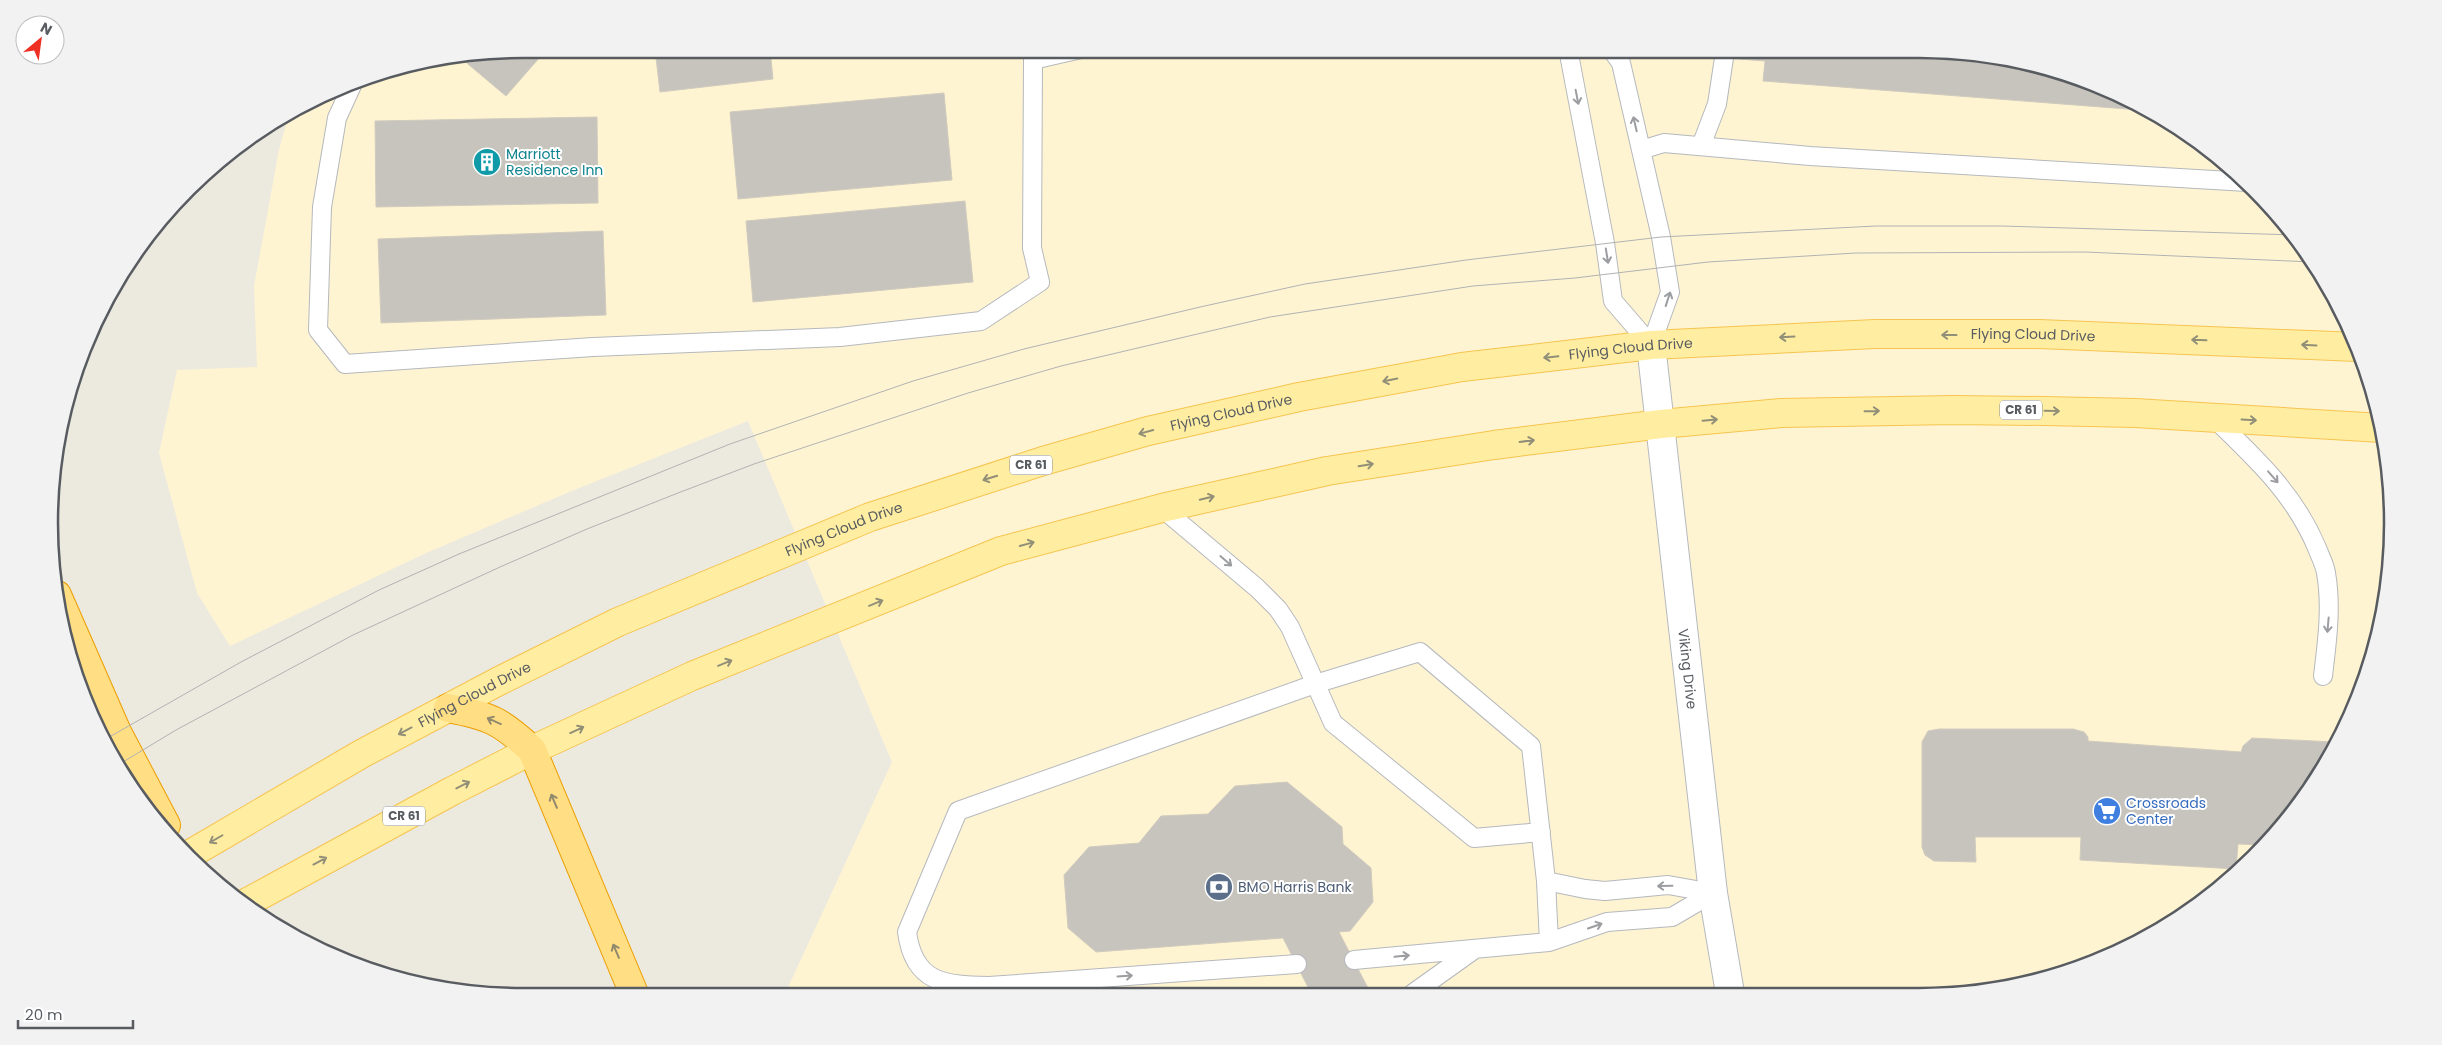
<svg xmlns="http://www.w3.org/2000/svg" width="2442" height="1045" viewBox="0 0 2442 1045" font-family="Poppins,sans-serif">
	<style>
		.commercial { fill: #fff4d2 }
		.building { fill: #c7c4bd; stroke: #d1cbbe }
		.lines { fill: none; stroke-linecap: round; stroke-linejoin: round }
		.lane-casing { stroke: #b5b8bd; stroke-width: 20 }
		.secondary-casing { stroke: #b5b9bf; stroke-width: 30 }
		.primary-casing { stroke: #f6c44f; stroke-width: 30 }
		.highway-casing { stroke: #ec9e00; stroke-width: 30 }
		.lane { stroke: #fff; stroke-width: 18 }
		.secondary { stroke: #fff; stroke-width: 28 }
		.primary { stroke: #ffeea2; stroke-width: 28 }
		.highway { stroke: #ffde84; stroke-width: 28 }
		.tram { stroke: #b1b2b2; stroke-width: 1 }
		.oneway { stroke: #9b9da0 }
		.oneway2 { stroke: #928f78 }
		.oneway3 { stroke: #928a6d }
		.labels { text-anchor: middle; stroke-width: 4; stroke-linejoin: round; paint-order: stroke }
		.shield { fill: #fff; stroke: #8a8d90; stroke-width: 1 }
		.shield-label { font-size: 12px; font-weight: bold; fill: #585c61 }
		.culture-label { font-size: 14px; fill: #0d838f; stroke: #fff; text-anchor: start }
		.street-label { font-size: 14px; fill: #585c61; stroke: #fff }
		.shop-label { font-size: 14px; fill: #366cbe; stroke: #fff; text-anchor: start }
		.service-label { font-size: 14px; fill: #4e5e75; stroke: #fff; text-anchor: start }
		.rim { fill: none; stroke: #585c61; stroke-width: 2.5 }
	</style>
	<rect width="100%" height="100%" fill="#ece9df"/>
	<path class="commercial" d="M523 49H1919L2072 74 2156 112 2232 166 2295 234 2344 313 2377 400 2392 491 2389 584 2368 675 2314 785 2232 879 2129 948 1982 992 784 996 892 762 748 421 574 490 424 554 230 646 197 593 159 453 177 370 257 367 254 286 279 150 290 110 370 74Z"/>
	<path class="building" d="M522 49H547L506 96 462 59Z
		M655 49H770L773 79 660 92Z
		M1688 49H1920L2072 74 2153 111 1763 81 1765 61 1687 55Z
		M944 93 952 180 738 199 730 112Z
		M597 117 598 203 376 207 375 121Z
		M965 201 973 282 753 302 746 221Z
		M603 231 606 315 381 323 378 239Z
		M1939 729H2073L2084 732 2088 737V741L2241 752 2243 746 2252 738 2335 742 2314 785 2261 845 2238 844 2236 869 2080 860 2081 837H1975L1976 862 1934 861 1925 855 1922 847V742L1928 731Z
		M1287 782 1342 827 1343 844 1371 868 1373 902 1350 931 1339 932 1369 990 1311 993 1283 938 1096 952 1068 928 1064 875 1089 847 1139 843 1161 816 1208 814 1235 786Z"/>
	<g class="lines">
		<defs>
			<path id="lane" d="M1568 49 1605 243 1613 301 1651 345 1670 292 1661 237 1621 63 1611 49
				M354 81 337 118 322 207 318 330 345 364 593 347 840 337 981 321 1040 282 1032 248 1033 60 1081 49
				M1701 146 1717 104 1724 58
				M1641 150 1664 143 1810 156 2247 182
				M2214 418C2256 459 2294 493 2317 548 2320 556 2325 565 2326 573 2332 607 2327 642 2323 676
				M1162 508 1257 588 1278 609 1290 627 1333 723 1474 838 1541 832
				M1546 881 1585 889 1605 891 1668 885 1713 893
				M1354 960 1549 942 1607 922 1672 917 1713 893
				M1297 964 989 986C945 985 914 984 907 932L958 811 1315 684 1420 652 1531 746 1546 881 1549 942
				M1412 994 1475 949"/>
			<g id="secondary">
				<path id="s1" d="M1651 345 1713 893 1730 993"/>
			</g>
			<g id="primary">
				<path id="s2" d="M192 853 363 753 499 681 618 622 870 517 1043 461 1148 431 1299 397 1462 367 1651 345 1875 334H2039L2357 347"/>
				<path d="M244 904 452 791 532 750 692 676 1001 551 1162 508 1327 471 1494 445 1661 424 1781 413 1953 410 2044 411 2135 413 2382 428"/>
			</g>
			<path id="highway" d="M57 595 117 732 166 825
				M448 708C490 716 501 721 532 750L635 996"/>
		</defs>
		<use href="#lane" class="lane-casing"/>
		<use href="#secondary" class="secondary-casing"/>
		<use href="#primary" class="primary-casing"/>
		<use href="#highway" class="highway-casing"/>
		<use href="#lane" class="lane"/>
		<use href="#secondary" class="secondary"/>
		<use href="#primary" class="primary"/>
		<use href="#highway" class="highway"/>
		<path class="tram" d="M104 740 241 662 379 590 459 554 730 444 913 381 1024 349 1200 307 1305 284 1466 260 1661 237 1876 226H2002L2296 235
			M118 765 176 730 353 635 500 567 587 529 678 493 754 464 968 393 1061 366 1270 317 1473 286 1575 278 1708 262 1856 253 2085 252 2312 262"/>
	</g>
	<defs><path id="oneway-shaft" d="M-6 0H5M1.5-3L5.5 0L1.5 3" fill="none" stroke-width="1.6" stroke-linecap="round" stroke-linejoin="round" transform="scale(1.25)"/></defs>
	<g class="oneway">
		<use href="#oneway-shaft" transform="translate(1577 97) rotate(79)"/>
		<use href="#oneway-shaft" transform="translate(1635 124) rotate(-103)"/>
		<use href="#oneway-shaft" transform="translate(1607 256) rotate(81)"/>
		<use href="#oneway-shaft" transform="translate(1668 299) rotate(-72)"/>
		<use href="#oneway-shaft" transform="translate(2273 477) rotate(49)"/>
		<use href="#oneway-shaft" transform="translate(1226 561) rotate(41)"/>
		<use href="#oneway-shaft" transform="translate(2328 625) rotate(95)"/>
		<use href="#oneway-shaft" transform="translate(1665 886) rotate(179)"/>
		<use href="#oneway-shaft" transform="translate(1595 926) rotate(-19)"/>
		<use href="#oneway-shaft" transform="translate(1402 956) rotate(-6)"/>
		<use href="#oneway-shaft" transform="translate(1125 976) rotate(-4)"/>
	</g>
	<g class="oneway2">
		<use href="#oneway-shaft" transform="translate(1949 335) rotate(-180)"/>
		<use href="#oneway-shaft" transform="translate(1787 337) rotate(177)"/>
		<use href="#oneway-shaft" transform="translate(2199 340) rotate(-178)"/>
		<use href="#oneway-shaft" transform="translate(2309 345) rotate(-177)"/>
		<use href="#oneway-shaft" transform="translate(1551 357) rotate(174)"/>
		<use href="#oneway-shaft" transform="translate(1390 380) rotate(169)"/>
		<use href="#oneway-shaft" transform="translate(1872 411) rotate(-1)"/>
		<use href="#oneway-shaft" transform="translate(2052 411) rotate(1)"/>
		<use href="#oneway-shaft" transform="translate(1710 420) rotate(-5)"/>
		<use href="#oneway-shaft" transform="translate(2249 420) rotate(3)"/>
		<use href="#oneway-shaft" transform="translate(1146 432) rotate(165)"/>
		<use href="#oneway-shaft" transform="translate(1527 441) rotate(-7)"/>
		<use href="#oneway-shaft" transform="translate(1366 465) rotate(-9)"/>
		<use href="#oneway-shaft" transform="translate(990 478) rotate(163)"/>
		<use href="#oneway-shaft" transform="translate(1207 498) rotate(-13)"/>
		<use href="#oneway-shaft" transform="translate(1027 544) rotate(-15)"/>
		<use href="#oneway-shaft" transform="translate(876 603) rotate(-22)"/>
		<use href="#oneway-shaft" transform="translate(725 663) rotate(-22)"/>
		<use href="#oneway-shaft" transform="translate(577 730) rotate(-25)"/>
		<use href="#oneway-shaft" transform="translate(405 731) rotate(152)"/>
		<use href="#oneway-shaft" transform="translate(463 785) rotate(-27)"/>
		<use href="#oneway-shaft" transform="translate(216 839) rotate(150)"/>
		<use href="#oneway-shaft" transform="translate(320 861) rotate(-28)"/>
	</g>
	<g class="oneway3">
		<use href="#oneway-shaft" transform="translate(494 721) rotate(-156)"/>
		<use href="#oneway-shaft" transform="translate(554 801) rotate(-113)"/>
		<use href="#oneway-shaft" transform="translate(616 951) rotate(-113)"/>
	</g>
	<defs>
		<symbol id="building-disc" viewBox="-11 -11 22 22"><circle r="9.5" fill="#0f9aa8" stroke="#fff"/><path d="M-4-6H4V6H1V3H-1V6H-4ZM-2.5-4.3h1.7v1.8h-1.7ZM.8-4.3h1.7v1.8H.8ZM-2.5-1h1.7V.8h-1.7ZM.8-1h1.7V.8H.8Z" fill="#fff"/></symbol>
		<symbol id="supermarket-disc" viewBox="-11 -11 22 22"><circle r="9.5" fill="#3f7fe0" stroke="#fff"/><path d="M-6-5.5h2.5l.6 2H6L4.5 2H-2.5L-4.4-4H-6ZM-1.5 3.2a1.3 1.3 0 1 0 .1 0ZM3 3.2a1.3 1.3 0 1 0 .1 0Z" fill="#fff"/></symbol>
		<symbol id="bank-disc" viewBox="-11 -11 22 22"><circle r="9.5" fill="#5c6f8a" stroke="#fff"/><path d="M-6-4H6V4H-6ZM0-2.3a2.3 2.3 0 1 0 0 4.6a2.3 2.3 0 1 0 0-4.6Z" fill="#fff"/></symbol>
	</defs>
	<g fill-rule="evenodd">
		<use href="#building-disc" x="471" y="146" width="32" height="32"/>
		<use href="#supermarket-disc" x="2091" y="795" width="32" height="32"/>
		<use href="#bank-disc" x="1203" y="871" width="32" height="32"/>
	</g>
	<g class="labels">
		<g class="shield">
			<rect x="2000" y="400.5" width="42" height="19" rx="4"/>
			<rect x="1010" y="455.5" width="42" height="19" rx="4"/>
			<rect x="383" y="806.5" width="42" height="19" rx="4"/>
		</g>
		<g class="shield-label">
			<text x="2021" y="414">CR 61</text>
			<text x="1031" y="469">CR 61</text>
			<text x="404" y="820">CR 61</text>
		</g>
		<g class="culture-label">
			<text x="506" y="159">Marriott<tspan x="506" dy="16">Residence Inn</tspan></text>
		</g>
		<g class="street-label">
			<text dy="5" stroke="none"><textPath href="#s2" startOffset="1942">Flying Cloud Drive</textPath></text>
			<text dy="5" stroke="none"><textPath href="#s2" startOffset="1539">Flying Cloud Drive</textPath></text>
			<text dy="5" stroke="none"><textPath href="#s2" startOffset="1134">Flying Cloud Drive</textPath></text>
			<text dy="5" stroke="none"><textPath href="#s2" startOffset="729">Flying Cloud Drive</textPath></text>
			<text dy="5" stroke="none"><textPath href="#s1" startOffset="326">Viking Drive</textPath></text>
			<text dy="5" stroke="none"><textPath href="#s2" startOffset="324">Flying Cloud Drive</textPath></text>
		</g>
		<g class="shop-label">
			<text x="2126" y="808">Crossroads<tspan x="2126" dy="16">Center</tspan></text>
		</g>
		<g class="service-label">
			<text x="1238" y="892">BMO Harris Bank</text>
		</g>
	</g>
	<path d="M0 0H2442V1045H0ZM523 58H1919A465 465 0 0 1 2384 523V523A465 465 0 0 1 1919 988H523A465 465 0 0 1 58 523V523A465 465 0 0 1 523 58Z" fill="#f2f2f2" fill-rule="evenodd"/>
	<path class="rim" d="M523 58H1919A465 465 0 0 1 2384 523V523A465 465 0 0 1 1919 988H523A465 465 0 0 1 58 523V523A465 465 0 0 1 523 58Z"/>
	<g transform="translate(40 40) rotate(29)"><circle r="24" fill="#ffffff" stroke="#bcbec0"/>
	<path d="M0-4L9 19L0 12L-9 19Z" fill="#ef2f23"/>
	<text y="-8" font-size="14" font-weight="bold" text-anchor="middle" fill="#585c61">N</text>
	</g>
	<path d="M18 1020v8h115v-8" fill="none" stroke="#585c61" stroke-width="2.5"/>
	<text x="25" y="1020" font-size="15" fill="#585c61" stroke="#ffffff" stroke-width="4" paint-order="stroke">20 m</text>
</svg>
